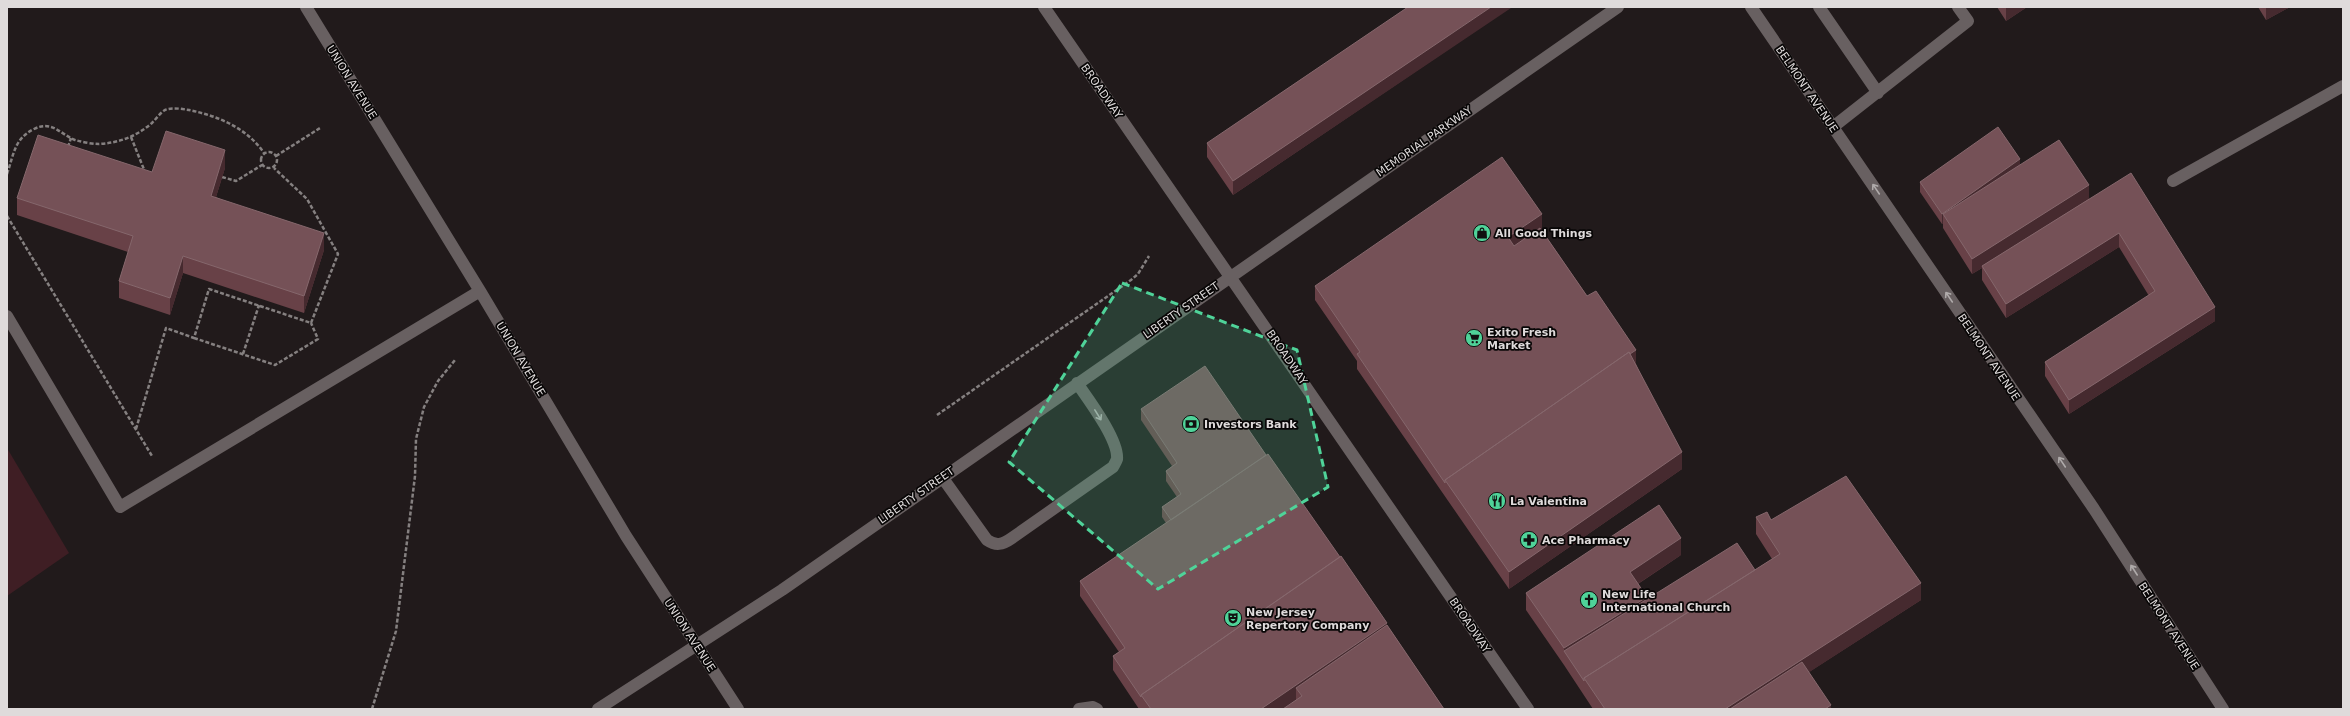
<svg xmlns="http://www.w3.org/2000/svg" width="2350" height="716" viewBox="0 0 2350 716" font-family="'DejaVu Sans',sans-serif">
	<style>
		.green { fill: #3f1e24 }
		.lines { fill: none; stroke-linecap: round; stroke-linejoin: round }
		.path { stroke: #858080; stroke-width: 2.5; stroke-dasharray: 4 2; stroke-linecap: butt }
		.minor { stroke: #686061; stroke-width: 12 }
		.wall { fill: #684147 }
		.shaded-wall { fill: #462a2f }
		.building { fill: #755157; stroke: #85676c }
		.oneway { stroke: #afaaaa }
		.marked { fill: #4fd399; fill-opacity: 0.2; stroke: #4fd399; stroke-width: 3; stroke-dasharray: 8 5; stroke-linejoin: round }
		.labels { text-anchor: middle; stroke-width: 3.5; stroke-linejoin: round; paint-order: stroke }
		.street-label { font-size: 11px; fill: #dfdbdb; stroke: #080606 }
		.poi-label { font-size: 11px; font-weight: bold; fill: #dfdbdb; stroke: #080606; text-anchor: start }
	</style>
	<rect width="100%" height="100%" fill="#211a1b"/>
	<path class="green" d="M7 448 69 553 7 596Z"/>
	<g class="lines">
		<path class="path" d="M131 137 145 172
			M68 147 71 138
			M261 160a8 8 0 1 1 16 0a8 8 0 1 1-16 0Z
			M276 156 320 128
			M7 174C14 154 14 139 34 129 52 120 60 134 75 140 82 142 92 144 99 144 119 143 137 136 152 123 156 119 160 113 165 110 172 107 182 109 189 110 218 116 247 128 264 153
			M222 177 236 181 262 165
			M7 216 152 456
			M194 338 275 365 318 339 311 323
			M243 354 259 305
			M937 415 1131 280 1138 274 1149 256
			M136 429 166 328 194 338 209 289 311 323 338 254 307 199 274 168
			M372 709 396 631 415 476 416 439 424 407 438 381 455 360"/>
		<path class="minor" d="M306 7 480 291 626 536 738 709
			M1044 7 1528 709
			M1751 7 2094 509 2223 709
			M1819 7 1878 93
			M1833 127 1968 21 1958 7
			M2173 181 2343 86
			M7 316 120 507 480 291
			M942 477 987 540C996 546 1002 545 1012 538L1113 467C1114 465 1116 462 1117 459 1119 440 1088 399 1077 383
			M598 709 782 590 1618 7
			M1079 709 1093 707 1097 709"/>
	</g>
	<path class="wall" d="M1511 7 1233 195 1207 157V143Z
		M1997 7H2027L2006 21Z
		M2258 7H2290L2266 20Z
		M2020 165 2089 199 2215 321 2069 414 2045 376V362L2149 296 2119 247 2006 318 1982 280V268L1972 274 1943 228V224H1942L1920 192V182Z
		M225 168 216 197 324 250 304 313 183 273 170 315 119 298V281L128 252 17 215V198L152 172Z
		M1542 228 1541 229 1587 296 1636 364 1682 469 1509 589 1357 369V361L1315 300V286Z
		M1141 409 1266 455 1387 625 1444 709H1139L1113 670V656L1119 652 1080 596V581L1166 523 1162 517V507L1177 497 1166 481V471L1172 466 1141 420Z
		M1756 517 1771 520 1921 600 1809 672 1831 709H1593L1564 665 1526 610V593L1681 555 1638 584 1647 599 1755 570 1772 559 1756 534Z"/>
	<path class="shaded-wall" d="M1491 7H1511V8L1233 195V181Z
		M2006 7H2027L2006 21Z
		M2266 7H2290L2266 20Z
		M225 150V168L211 213V196Z
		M2020 159V169L1943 214V224H1942V214Z
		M2089 185V199L1982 266V268L1972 274V259Z
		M1542 214V228L1508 251V237Z
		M324 233V250L304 313V296Z
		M2119 233V247L2006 318V304Z
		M183 256V273L170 315V298Z
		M2215 307V321L2069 414V400Z
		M1636 350V364L1446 482Z
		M1682 452V469L1509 589V572Z
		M1681 538V555L1630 589V572Z
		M1921 583V600L1752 709H1725Z
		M1647 597V614L1564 651V648Z
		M1387 623V640L1302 696 1296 688V702L1286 709H1261Z
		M1831 705V709H1825Z"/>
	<path class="building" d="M1408 7H1491L1233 181 1207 143Z
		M1998 127 2020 159 1942 214 1920 182Z
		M166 131 225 150 211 196 324 233 304 296 183 256 170 298 119 281 133 236 17 198 38 135 152 172Z
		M2059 140 2089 185 1972 259 1943 214Z
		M1502 157 1542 214 1508 237 1514 246 1540 228 1587 296 1596 291 1636 350 1630 354 1629 352 1445 480V483L1357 354 1360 352 1315 286Z
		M2131 173 2215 307 2069 400 2045 362 2155 291 2119 233 2006 304 1982 266Z
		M1629 352 1682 452 1509 572 1445 480Z
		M1205 366 1266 455 1171 520 1162 507 1181 494 1166 471 1177 463 1141 409Z
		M1268 454 1340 557 1141 695V697L1113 656 1125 648 1080 581Z
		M1846 476 1921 583 1725 709H1605L1584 678 1780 554 1756 517 1767 512 1771 520Z
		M1659 505 1681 538 1630 572 1647 597 1564 648 1526 593Z
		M1737 543 1755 570 1584 678V681L1564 651Z
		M1341 556 1387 623 1261 709H1151L1141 695Z
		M1387 625 1444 709H1283L1302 696 1296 688Z
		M1802 662 1831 705 1825 709H1730Z"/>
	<defs><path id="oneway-shaft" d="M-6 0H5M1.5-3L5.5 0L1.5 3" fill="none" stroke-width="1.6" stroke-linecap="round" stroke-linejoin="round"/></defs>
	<g class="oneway">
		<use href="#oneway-shaft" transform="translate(1876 189) rotate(-124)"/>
		<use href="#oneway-shaft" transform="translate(1949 297) rotate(-124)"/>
		<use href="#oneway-shaft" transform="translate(1098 415) rotate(58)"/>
		<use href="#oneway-shaft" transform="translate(2062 462) rotate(-124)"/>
		<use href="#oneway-shaft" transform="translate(2134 570) rotate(-123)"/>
	</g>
	<path class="marked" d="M1122 283 1297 350 1328 487 1158 589 1009 462Z"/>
	<defs>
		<symbol id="shop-disc" viewBox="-11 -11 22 22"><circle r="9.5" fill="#4fd399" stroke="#080606"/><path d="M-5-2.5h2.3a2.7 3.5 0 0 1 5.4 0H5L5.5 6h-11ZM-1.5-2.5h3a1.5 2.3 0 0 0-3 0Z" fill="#111"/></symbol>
		<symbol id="supermarket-disc" viewBox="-11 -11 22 22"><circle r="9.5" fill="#4fd399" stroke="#080606"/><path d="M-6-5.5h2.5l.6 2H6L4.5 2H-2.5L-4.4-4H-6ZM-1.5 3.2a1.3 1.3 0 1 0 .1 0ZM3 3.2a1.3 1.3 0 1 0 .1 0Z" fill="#111"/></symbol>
		<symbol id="bank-disc" viewBox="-11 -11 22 22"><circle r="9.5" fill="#4fd399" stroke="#080606"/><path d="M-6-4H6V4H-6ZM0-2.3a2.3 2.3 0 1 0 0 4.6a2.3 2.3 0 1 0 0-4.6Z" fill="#111"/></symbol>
		<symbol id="restaurant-disc" viewBox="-11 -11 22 22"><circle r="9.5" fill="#4fd399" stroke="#080606"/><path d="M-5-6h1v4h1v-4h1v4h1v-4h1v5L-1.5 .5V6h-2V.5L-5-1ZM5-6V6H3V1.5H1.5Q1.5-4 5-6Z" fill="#111"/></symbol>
		<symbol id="pharmacy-disc" viewBox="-11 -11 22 22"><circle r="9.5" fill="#4fd399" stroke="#080606"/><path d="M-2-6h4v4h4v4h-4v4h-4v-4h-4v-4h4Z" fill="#111"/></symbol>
		<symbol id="church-disc" viewBox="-11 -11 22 22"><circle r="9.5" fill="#4fd399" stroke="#080606"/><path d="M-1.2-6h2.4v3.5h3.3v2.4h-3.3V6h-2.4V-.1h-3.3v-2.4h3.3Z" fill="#111"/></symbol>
		<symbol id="theatre-disc" viewBox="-11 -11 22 22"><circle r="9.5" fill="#4fd399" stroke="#080606"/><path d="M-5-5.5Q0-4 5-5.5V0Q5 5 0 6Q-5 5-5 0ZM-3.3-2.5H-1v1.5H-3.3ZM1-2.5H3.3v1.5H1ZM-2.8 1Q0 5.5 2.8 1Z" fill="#111"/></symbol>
	</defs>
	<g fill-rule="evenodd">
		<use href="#shop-disc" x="1472" y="223" width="20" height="20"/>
		<use href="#supermarket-disc" x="1464" y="328" width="20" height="20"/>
		<use href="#bank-disc" x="1181" y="414" width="20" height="20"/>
		<use href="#restaurant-disc" x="1487" y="491" width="20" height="20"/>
		<use href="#pharmacy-disc" x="1519" y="530" width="20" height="20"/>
		<use href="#church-disc" x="1579" y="590" width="20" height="20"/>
		<use href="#theatre-disc" x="1223" y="608" width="20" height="20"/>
	</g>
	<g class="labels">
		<g class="street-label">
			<text transform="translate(352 82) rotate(58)" y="4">UNION AVENUE</text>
			<text transform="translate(1807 89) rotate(56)" y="4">BELMONT AVENUE</text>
			<text transform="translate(1102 91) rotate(55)" y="4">BROADWAY</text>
			<text transform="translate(1424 141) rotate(-35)" y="4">MEMORIAL PARKWAY</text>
			<text transform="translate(1181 310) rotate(-35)" y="4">LIBERTY STREET</text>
			<text transform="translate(1287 357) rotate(56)" y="4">BROADWAY</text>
			<text transform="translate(1989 357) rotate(56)" y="4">BELMONT AVENUE</text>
			<text transform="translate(521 359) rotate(59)" y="4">UNION AVENUE</text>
			<text transform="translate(916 495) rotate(-35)" y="4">LIBERTY STREET</text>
			<text transform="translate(1470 625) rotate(56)" y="4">BROADWAY</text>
			<text transform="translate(2169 626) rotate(57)" y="4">BELMONT AVENUE</text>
			<text transform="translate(690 635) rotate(57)" y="4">UNION AVENUE</text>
		</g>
		<g class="poi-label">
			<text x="1495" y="237">All Good Things</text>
			<text x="1487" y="336">Exito Fresh<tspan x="1487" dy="13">Market</tspan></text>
			<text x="1204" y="428">Investors Bank</text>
			<text x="1510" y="505">La Valentina</text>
			<text x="1542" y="544">Ace Pharmacy</text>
			<text x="1602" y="598">New Life<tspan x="1602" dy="13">International Church</tspan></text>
			<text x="1246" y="616">New Jersey<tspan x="1246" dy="13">Repertory Company</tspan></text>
		</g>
	</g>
	<rect width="2350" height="716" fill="none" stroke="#dfdbdb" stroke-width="16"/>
</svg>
